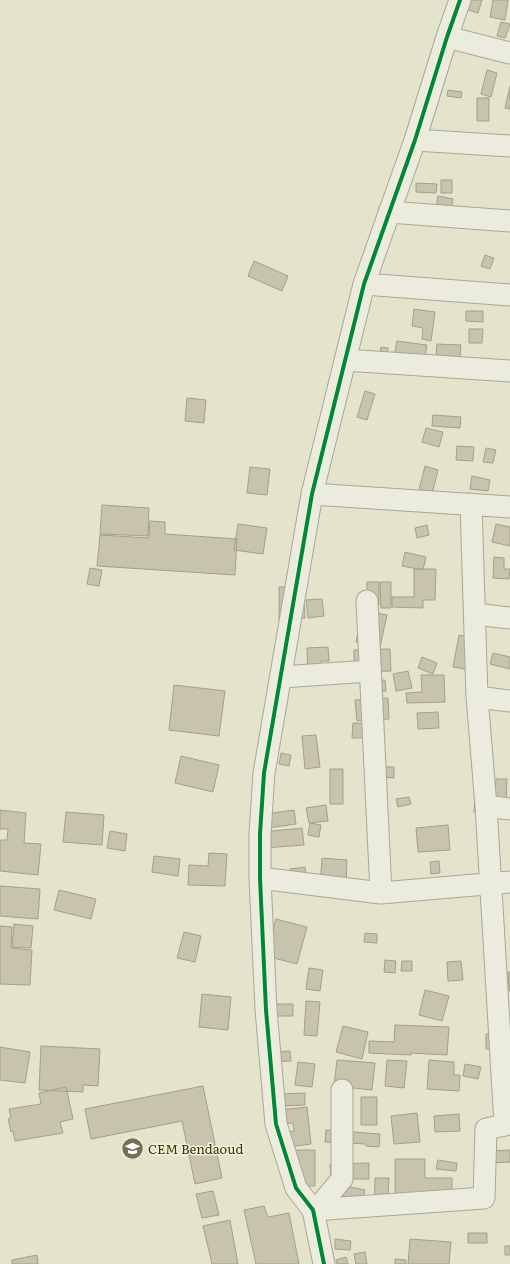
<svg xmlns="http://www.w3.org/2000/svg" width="510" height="1264" viewBox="0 0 510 1264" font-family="Literata,serif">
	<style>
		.building { fill: #c8c3ad; stroke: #a49f8b }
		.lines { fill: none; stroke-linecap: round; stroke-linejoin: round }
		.street-casing { stroke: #a9a795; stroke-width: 23 }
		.street { stroke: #ececde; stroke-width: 21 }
		.cycleway-casing { stroke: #f6f5d2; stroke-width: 6 }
		.cycleway { stroke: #00873e; stroke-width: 4 }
		.labels { text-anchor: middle; stroke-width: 3; stroke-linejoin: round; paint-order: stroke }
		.poi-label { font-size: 13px; fill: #38311d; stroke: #f6f5d2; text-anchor: start }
	</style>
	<rect width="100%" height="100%" fill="#e4e3cc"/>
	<path class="building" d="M455 0H482L478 13 453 5Z
		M493 0H508L505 20 490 17Z
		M501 22 510 24 505 38 497 36Z
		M487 70 497 73 491 97 481 94Z
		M510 86V109L505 108Z
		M448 90 462 92 461 98 447 96Z
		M477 98H489V121H477Z
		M441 180H452V193H441Z
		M416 183 437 184 436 193 416 192Z
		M438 196 453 199 451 210 436 208Z
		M485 255 494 258 490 269 481 266Z
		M254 261 288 276 282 291 248 276Z
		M414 309 435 312 431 341 422 339 423 328 412 326Z
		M466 311H483V322L466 321Z
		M469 329H483L482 343H469Z
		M397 341 427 345 422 372 392 366Z
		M437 344 461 345 459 371 435 369Z
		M381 347 388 348 386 361 379 360Z
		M365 391 375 394 367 420 357 417Z
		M187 398 206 400 204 423 185 421Z
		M433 415 461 417 460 428 432 426Z
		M426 428 443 432 439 447 422 442Z
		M457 446 474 447 473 461 456 460Z
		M486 448 496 450 493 463 483 462Z
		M425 466 438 470 432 494 419 490Z
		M250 467 270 469 267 495 247 493Z
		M472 476 490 480 488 491 470 489Z
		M102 505 149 508 148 536 100 534Z
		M150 521 165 522V534L237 539 235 575 97 566 100 535 149 538Z
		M238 524 267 528 263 554 234 550Z
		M496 524 510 527V546L492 542Z
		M427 525 429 535 417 538 415 528Z
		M405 552 426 557 423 570 402 566Z
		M494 557 504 558V569H510L509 579 493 578Z
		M90 568 102 570 99 586 87 584Z
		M414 569H436L435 600H423V608L392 607V597H414Z
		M367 582H379V605H367Z
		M380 582H391V608H381Z
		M279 587H296L304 597 305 618 279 619Z
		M322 599 324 616 308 618 306 600Z
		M363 610 387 615 380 647 356 642Z
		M459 635 482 640 476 671 453 667Z
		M328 647 329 661H321L322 678 308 679 307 648Z
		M390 649 391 671 354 672V650Z
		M493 653 510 657V669L490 664Z
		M422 657 437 663 433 674 418 668Z
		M408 671 412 688 396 691 393 674Z
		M421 675H444L445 702 407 703 406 693 422 692Z
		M385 680 386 691 367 693 366 681Z
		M174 685 225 691 219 736 169 730Z
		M388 698 389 719 357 721 355 700Z
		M438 712 439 728 418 729 417 713Z
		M353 723 373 724V738H352Z
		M316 735 320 767 305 769 302 736Z
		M281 753 291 755 289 766 279 764Z
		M181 756 219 765 213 792 175 783Z
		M381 767H394V778L381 777Z
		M330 769H343V804H330Z
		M496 779H507L506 804 495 813 474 812 475 794 495 795Z
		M409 797 411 804 398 807 396 799Z
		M326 805 328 821 309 823 306 808Z
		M0 810 26 813 24 843 41 844 38 875 0 871V840H7L8 829H0Z
		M294 810 296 824 261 829 259 815Z
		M66 812 104 815 102 845 63 842Z
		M310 823 321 825 319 837 308 835Z
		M448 825 450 850 418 852 416 828Z
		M302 828 304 845 264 848 262 832Z
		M110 831 127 834 125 851 107 848Z
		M209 853 227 854 225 886 188 885 189 865 208 866Z
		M154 856 180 859 178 876 152 872Z
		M322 858 347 860 346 887 320 886Z
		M439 861 440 873 431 874 430 862Z
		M305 867 307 885 292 887 290 869Z
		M0 886 40 889 38 919 0 916Z
		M59 890 96 899 91 919 54 910Z
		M276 919 307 927 297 964 266 956Z
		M14 924 33 926 31 948 12 947Z
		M0 926 12 927 11 948 32 950 30 985 0 984Z
		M184 932 201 936 195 962 177 958Z
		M365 933 377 934V943L364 942Z
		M385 960 396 961 395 973 384 972Z
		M402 961H412V971H401Z
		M461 961 463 980 448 981 447 962Z
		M309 968 323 970 320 991 306 989Z
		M508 972H510V991H509Z
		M425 990 449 996 442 1021 419 1015Z
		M202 994 231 997 228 1030 199 1027Z
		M306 1001 320 1002 317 1036 304 1035Z
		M276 1004H293V1016H276Z
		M395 1025 449 1027 447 1055 411 1053V1055L369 1053V1041L394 1042Z
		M343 1026 368 1032 362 1059 336 1052Z
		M486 1034H505V1049H486Z
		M41 1046 100 1049 98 1086 83 1085V1092L39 1090Z
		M0 1047 30 1052 25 1083 0 1080Z
		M290 1051 291 1061 264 1062 271 1052Z
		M337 1060 375 1063 372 1090 334 1086Z
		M387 1060 407 1061 404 1088 385 1086Z
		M429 1060 454 1062V1075H460L459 1091 427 1089Z
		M298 1062 315 1064 312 1087 295 1085Z
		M465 1064 481 1067 478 1079 463 1076Z
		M203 1086 222 1178 195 1184 182 1121 91 1139 85 1109Z
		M66 1087 73 1119 60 1122 63 1133 15 1141 13 1131 11 1132 8 1119 11 1118 9 1109 41 1104 39 1093Z
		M305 1093V1105L281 1106V1094Z
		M361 1097H377V1125H361Z
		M307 1107 311 1144 281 1148 279 1133 294 1131 293 1123 281 1124 279 1110Z
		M417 1113 420 1142 394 1144 391 1116Z
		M459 1114 460 1131 435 1132 434 1116Z
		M326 1130 380 1134 379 1147 366 1146V1144L325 1142Z
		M283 1150H315V1186H293Z
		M510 1150V1162L491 1163V1151Z
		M395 1159H425V1178H452V1202L395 1203Z
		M438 1160 457 1163 456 1171 436 1169Z
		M369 1163V1179H331L330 1164Z
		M375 1178H389L387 1210H374Z
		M335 1184 365 1190 360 1213 330 1207Z
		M213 1191 219 1215 202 1218 196 1194Z
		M264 1206 268 1217 289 1213 299 1264H256L244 1210Z
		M230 1220 238 1264H212L203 1226Z
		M468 1233H487V1243H468Z
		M335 1239 351 1241 350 1250 335 1249Z
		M410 1239 451 1242 449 1264H408Z
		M505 1246H510V1255H505Z
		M365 1252 367 1264H356L354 1254Z
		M37 1255 38 1264H12V1260Z
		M346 1257 348 1264H337L336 1260Z
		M395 1259 406 1260V1264H395Z"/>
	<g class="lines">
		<defs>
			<path id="street" d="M447 37 510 53
				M415 140 510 146
				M389 212 510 221
				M364 284 510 295
				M345 360 510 371
				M312 494 510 507
				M471 504 477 697 486 806 505 1124
				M367 601 381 893
				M475 614 510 618
				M281 677 370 671
				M477 697 510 701
				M486 806 510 809
				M260 878 381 893 510 882
				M313 1210 484 1198 486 1129 510 1124
				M316 1210 342 1179V1090
				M324 1264 313 1210 296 1188 276 1124 266 1010 260 878V834L264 773 312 494 364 284 415 140 447 37 460 0"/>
		</defs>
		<use href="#street" class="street-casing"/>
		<use href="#street" class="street"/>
		<defs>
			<path id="cycleway" d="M324 1264 313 1210 296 1188 276 1124 266 1010 260 878V834L264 773 312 494 364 284 415 140 447 37 460 0"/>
		</defs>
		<use href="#cycleway" class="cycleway-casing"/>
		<use href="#cycleway" class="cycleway"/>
	</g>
	<defs>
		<symbol id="school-disc" viewBox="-11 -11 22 22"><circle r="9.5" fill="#746f5a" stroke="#f6f5d2"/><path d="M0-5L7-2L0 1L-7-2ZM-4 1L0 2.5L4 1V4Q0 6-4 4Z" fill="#fff"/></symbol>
	</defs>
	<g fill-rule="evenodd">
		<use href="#school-disc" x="120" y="1136" width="25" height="25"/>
	</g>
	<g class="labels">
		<g class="poi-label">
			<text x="148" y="1154">CEM Bendaoud</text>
		</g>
	</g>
</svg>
